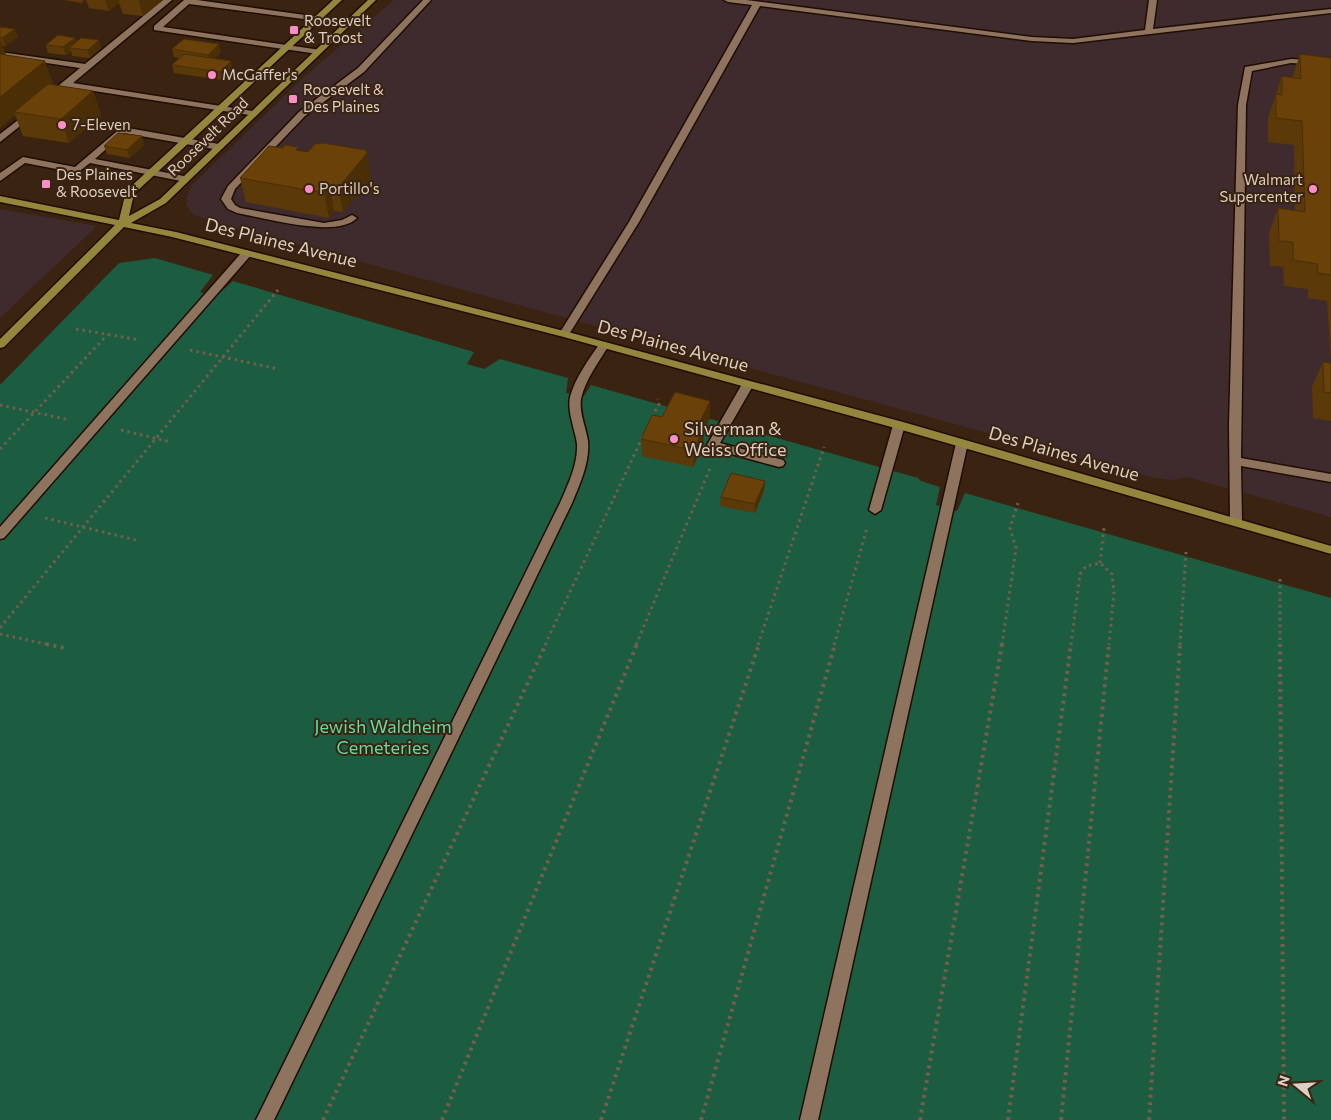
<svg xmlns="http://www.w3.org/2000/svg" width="1331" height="1120" viewBox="0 0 1331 1120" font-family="Commissioner,sans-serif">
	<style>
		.commercial { fill: #3f2b2d }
		.green { fill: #1c5c41 }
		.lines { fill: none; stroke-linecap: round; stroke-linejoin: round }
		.minor-casing { stroke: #200d00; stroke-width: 3 }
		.major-casing { stroke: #200d00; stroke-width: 3 }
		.path-far1 { stroke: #725f4f; stroke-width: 3; stroke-dasharray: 2.5 4; stroke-linecap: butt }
		.path { stroke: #725f4f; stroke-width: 4; stroke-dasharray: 3 4.5; stroke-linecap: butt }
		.minor { fill: #8e745f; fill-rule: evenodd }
		.major { fill: #92873c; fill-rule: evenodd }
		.wall { fill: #5b3908 }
		.shaded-wall { fill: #4a2e06 }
		.building { fill: #6a4209; stroke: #4a2e06 }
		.poi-dot { fill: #fa8fc7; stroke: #3a2411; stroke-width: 2 }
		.labels { text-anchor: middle; stroke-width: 4; stroke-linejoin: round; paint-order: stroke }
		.far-poi-label { font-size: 15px; fill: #ddcfc3; stroke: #3a2411; text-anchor: start }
		.far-street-label { font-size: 15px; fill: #ddcfc3; stroke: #3a2411 }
		.street-label { font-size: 18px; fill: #ddcfc3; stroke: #3a2411 }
		.poi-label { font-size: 18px; fill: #ddcfc3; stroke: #3a2411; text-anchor: start }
		.park-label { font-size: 18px; fill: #5fdba4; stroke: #3a2411 }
	</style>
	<rect width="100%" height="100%" fill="#3a2411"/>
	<path class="commercial" d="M394 0H1331V517L1187 477 1174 480 1156 478 1098 463 211 221 194 215 187 206V197L192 185 303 78Z
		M0 209 97 226 0 318Z"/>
	<path class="green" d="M155 258 213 275 200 292 215 297 233 281 474 352 467 364 484 369 500 359 568 378 566 393 584 396 591 385 918 478 921 481 940 487 936 505 957 511 965 493 1331 598V1120H0V385L119 263Z"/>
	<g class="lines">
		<defs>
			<path id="minor" d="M163 0H172L73 83 253 111 257 114 256 116 68 87 50 100 46 97 47 95 80 68 0 56V52L85 64Z
				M184 0H197L349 21 353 23 349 25 189 4 163 27 321 50 322 52 318 54 154 30V26Z
				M423 0H431L364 72 305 116 235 189 231 199 235 205 240 208 324 223 342 220 352 215 357 218C338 239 264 218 237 213L228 209 221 199 228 186 299 112 358 68Z
				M724 0H746L1032 37 1073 39 1145 30 1149 0H1157L1153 29 1331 9V13L1073 43 1032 41 760 6 639 222 568 336H560L559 334 629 222 752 5 728 2Z
				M1291 59 1331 61V65L1291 63 1252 71 1246 105 1241 458 1331 474V482L1241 466 1242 521 1236 525 1230 521 1229 424 1238 105 1245 67Z
				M31 110 34 111V115L0 142V134Z
				M122 127 219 144 224 147 219 150 124 133 95 159 189 177V181L186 182 90 163 77 173 25 163 0 181V173L23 157 75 167Z
				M247 250 252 253 251 255 4 538 0 539V527L243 251Z
				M604 342 609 345C599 362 585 380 581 399 579 413 586 427 588 441 590 462 580 484 572 503L274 1120H256L560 503C568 485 578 464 577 444 575 429 567 412 570 397 575 378 589 359 600 343Z
				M748 381 754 384 720 443 783 460 785 463 783 466 779 467 709 448 707 445 742 384Z
				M899 421 905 425 881 510 875 514 869 510 893 425Z
				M962 439 968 443 818 1120H800L956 443Z"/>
			<path id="major" d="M333 0H342L134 194 129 216 160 199 368 0H376L166 203 131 223 176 232 568 332 903 422 1331 546V554L895 428 560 336 172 237 124 227 4 347 0 348V339L115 225 0 202V196L119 220 126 191Z"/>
		</defs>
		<use href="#minor" class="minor-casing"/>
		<use href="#major" class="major-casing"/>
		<path class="path-far1" d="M76 329 140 340
			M190 350 278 369
			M0 405 70 420
			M652 417 659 404 658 399
			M121 430 171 442
			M0 449 107 335
			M45 518 136 540
			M1100 563 1104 528
			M1280 579V645
			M0 628 278 290
			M0 634 51 645
			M545 645 643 436
			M636 645 711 466
			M758 645 824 447
			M834 645 867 528
			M1002 645 1016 548 1010 528 1018 503
			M1071 645 1080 574 1086 566 1100 563 1112 574 1114 592 1109 645
			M1180 645 1186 552"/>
		<path class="path" d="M46 644 65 648
			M1280 644 1284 1120
			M323 1120 546 644
			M442 1120 637 644
			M601 1120 759 644
			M701 1120 835 644
			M920 1120 1002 644
			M1008 1120 1071 644
			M1061 1120 1109 644
			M1149 1120 1180 644"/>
		<use href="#minor" class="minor"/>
		<use href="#major" class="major"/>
	</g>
	<path class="wall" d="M64 0H84L81 3Z
		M86 0H163L143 16 123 14 119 3 109 11 89 8Z
		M0 27 18 37 5 46H2L6 55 45 61 52 85 93 91 101 115 69 143 23 136 15 115 0 128Z
		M77 42 101 48 90 58 72 56 71 51 66 55 48 53 46 45Z
		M172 49 221 52 214 59 233 69 222 80 174 73 172 65 179 58 174 57Z
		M1300 54 1331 58V421L1313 418 1312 387 1323 362 1331 363 1327 301 1308 298V289L1284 286 1283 267 1270 266 1269 233 1278 208 1295 211 1294 145 1268 142V118L1282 76 1292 78Z
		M144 145 130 158 107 154 104 146Z
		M300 151 371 178 343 212 334 211 329 218 246 202 240 178Z
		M710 401V418L704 431 703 445 693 467 642 456 641 439 662 417Z
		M764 490 755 513 720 506 721 497Z"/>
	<path class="shaded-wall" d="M105 0H119V3L109 11Z
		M140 0H163L143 16 139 1Z
		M15 29 18 37 5 46 2 38Z
		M75 38 78 46 69 48 71 51 66 55 63 47Z
		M0 39 8 60 0 66Z
		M99 40 101 48 90 58 88 50Z
		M219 44 221 52 210 63 208 55Z
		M45 61 53 84 18 113 14 112 15 115 0 128V97Z
		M231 61 233 69 222 80 220 72Z
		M93 91 101 115 69 143 61 119Z
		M142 136 144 145 130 158 127 150Z
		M366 150 371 178 343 212 338 188Z
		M330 186 334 211 329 218 324 193Z
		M710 401V418L704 431 703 445 693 467 694 450 698 426Z
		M765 481 764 490 755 513V504Z"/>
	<path class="building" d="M0 27 15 29 2 38H0Z
		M58 35 75 38 63 47 46 45Z
		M81 38 99 40 88 50 69 48Z
		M184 39 219 44 208 55 172 49Z
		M0 54 45 61 0 97Z
		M184 54 231 61 220 72 172 65Z
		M1300 54 1331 58V275L1317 273 1318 264 1293 260V242L1279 241 1278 208 1305 212 1302 121 1276 118V94L1282 95V76L1301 79Z
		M48 84 93 91 61 119 14 112Z
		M118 133 142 136 127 150 104 146Z
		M323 143 366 150 367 153 338 188 330 186 324 193 240 178 269 146 283 148 285 145 299 147 296 150 308 152 315 144Z
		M1323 362 1331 363V393L1324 392Z
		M675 392 710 401 698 426 704 427 694 450 641 439 652 415 662 417Z
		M731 473 765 481 755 504 721 497Z"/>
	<g class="poi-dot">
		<rect x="289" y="25" width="10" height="10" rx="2.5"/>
		<circle cx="212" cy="75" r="5"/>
		<rect x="288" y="94" width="10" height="10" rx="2.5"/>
		<circle cx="62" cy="125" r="5"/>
		<rect x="41" y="179" width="10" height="10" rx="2.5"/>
		<circle cx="309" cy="189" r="5"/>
		<circle cx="1313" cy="189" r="5"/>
		<circle cx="674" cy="439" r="5"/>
	</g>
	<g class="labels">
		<g class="far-poi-label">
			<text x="304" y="26">Roosevelt<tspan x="304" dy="17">&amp; Troost</tspan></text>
			<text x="222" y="80">McGaffer's</text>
			<text x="303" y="95">Roosevelt &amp;<tspan x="303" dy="17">Des Plaines</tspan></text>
			<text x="72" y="130">7-Eleven</text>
			<text x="56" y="180">Des Plaines<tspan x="56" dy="17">&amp; Roosevelt</tspan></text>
			<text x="1303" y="185" text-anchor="end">Walmart<tspan x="1303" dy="17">Supercenter</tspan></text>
			<text x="319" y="194">Portillo's</text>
		</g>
		<g class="far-street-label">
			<text transform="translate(208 137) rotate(-44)" y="5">Roosevelt Road</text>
		</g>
		<g class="street-label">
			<text transform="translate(281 243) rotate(14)" y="6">Des Plaines Avenue</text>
			<text transform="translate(673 346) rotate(15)" y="6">Des Plaines Avenue</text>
			<text transform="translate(1064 454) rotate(16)" y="6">Des Plaines Avenue</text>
		</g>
		<g class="poi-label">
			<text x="684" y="435">Silverman &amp;<tspan x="684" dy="21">Weiss Office</tspan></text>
		</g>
		<g class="park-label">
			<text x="383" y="733">Jewish Waldheim<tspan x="383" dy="21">Cemeteries</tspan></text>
		</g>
	</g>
	<g transform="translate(1296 1085) rotate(288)" stroke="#3a2411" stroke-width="4" paint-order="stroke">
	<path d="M0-4L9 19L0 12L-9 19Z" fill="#ddcfc3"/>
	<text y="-8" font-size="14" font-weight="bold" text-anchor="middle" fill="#ddcfc3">N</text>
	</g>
</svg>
